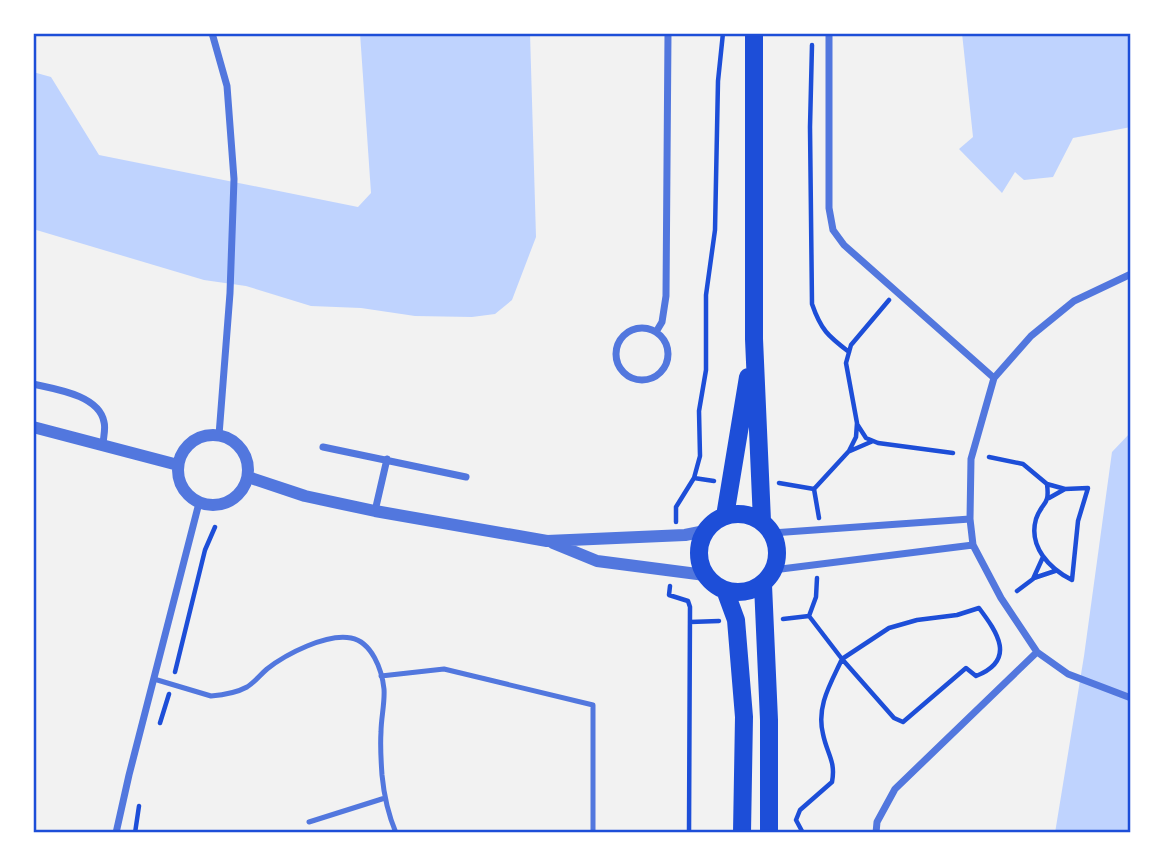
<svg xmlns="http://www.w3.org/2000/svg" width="1164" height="866" viewBox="0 0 1164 866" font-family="'Nunito Sans',sans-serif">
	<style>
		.water { fill: #bfd3fe }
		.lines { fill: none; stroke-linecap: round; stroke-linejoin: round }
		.path { stroke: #1d4ed8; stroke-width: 4.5 }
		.service { stroke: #5277de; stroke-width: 5 }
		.minor { stroke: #5277de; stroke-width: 7 }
		.tertiary { stroke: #5277de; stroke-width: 12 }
		.primary { stroke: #1d4ed8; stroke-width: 18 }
		.neatline { fill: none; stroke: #1d4ed8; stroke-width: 2.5 }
	</style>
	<rect width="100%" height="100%" fill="#f2f2f2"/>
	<path class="water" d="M360 33H530L536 237 512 300 495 314 472 317 415 316 361 308 311 306 246 286 204 280 33 229V72L51 77 99 155 358 207 371 193Z
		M962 33H1131V127L1073 138 1053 177 1024 180 1015 172 1002 193 959 149 973 137Z
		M1131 432V833H1055L1084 656 1112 452Z"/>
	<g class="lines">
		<path class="path" d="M812 45 810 127 812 304C821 330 828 336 849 352
			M857 424 866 438 878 443 953 453
			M850 451 873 441
			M989 457 1023 464 1047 484 1065 489 1088 488 1078 521 1072 580C1050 569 1028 547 1036 519 1042 501 1050 507 1047 484
			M694 478 714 481
			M779 483 814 489 819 518
			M814 489 849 451 856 437 857 423 846 363 851 345 889 300
			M1049 498 1065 489
			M676 522V507L694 478 700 456 699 411 706 370V295L715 230 718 81 723 33
			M1034 578 1055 571
			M670 586 669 595 688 601 690 607 689 833
			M1017 591 1033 579 1043 557
			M979 608C997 632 1017 660 976 676L966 668 903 722 894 718 842 659 889 628 917 620 957 615Z
			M809 616 816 597 817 578
			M783 619 809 616 842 659C831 683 816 706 823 734 827 754 836 761 832 782L800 810 796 820 803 833
			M690 622 719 621
			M175 672 205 550 215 527
			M160 723 169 694
			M135 833 139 806"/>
		<path class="service" d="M381 676 444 669 593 705V833
			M154 679 211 696C223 695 236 693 247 687 255 682 260 675 267 669 286 654 327 633 351 638 372 642 382 670 384 689 385 703 381 718 381 732 380 747 381 761 382 775 384 796 388 814 396 833
			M309 822 385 798"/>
		<path class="minor" d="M212 33 227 86 234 179 230 293 219 435
			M829 33V208L833 230 844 245 994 378
			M1131 274 1074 301 1031 336 994 378 971 459 970 519 973 545 1001 598 1037 652 1068 674 1131 698
			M616 354a26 26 0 1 1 52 0a26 26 0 1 1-52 0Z
			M656 332 662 322 666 296 668 33
			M33 384C55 389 99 395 104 422 106 429 103 438 103 445
			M323 447 466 477
			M375 511 387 459
			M772 533 970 519
			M773 570 973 545
			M116 833 129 775 199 503
			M876 833 877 822 895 789 1037 652"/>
		<path class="tertiary" d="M33 427 178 465
			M178 470a35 35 0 1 1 70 0a35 35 0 1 1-70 0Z
			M248 477 305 496 375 511 547 541 685 535 705 531
			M553 543 597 561 705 575"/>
		<path class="primary" d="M754 33V339L762 521
			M699 553a39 39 0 1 1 78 0a39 39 0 1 1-78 0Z
			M725 516 748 377
			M763 585 769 720V833
			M725 590 736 620 744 717 742 833"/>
	</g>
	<rect width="1164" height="866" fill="none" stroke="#ffffff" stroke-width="70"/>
	<rect x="35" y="35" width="1094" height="796" class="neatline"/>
</svg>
